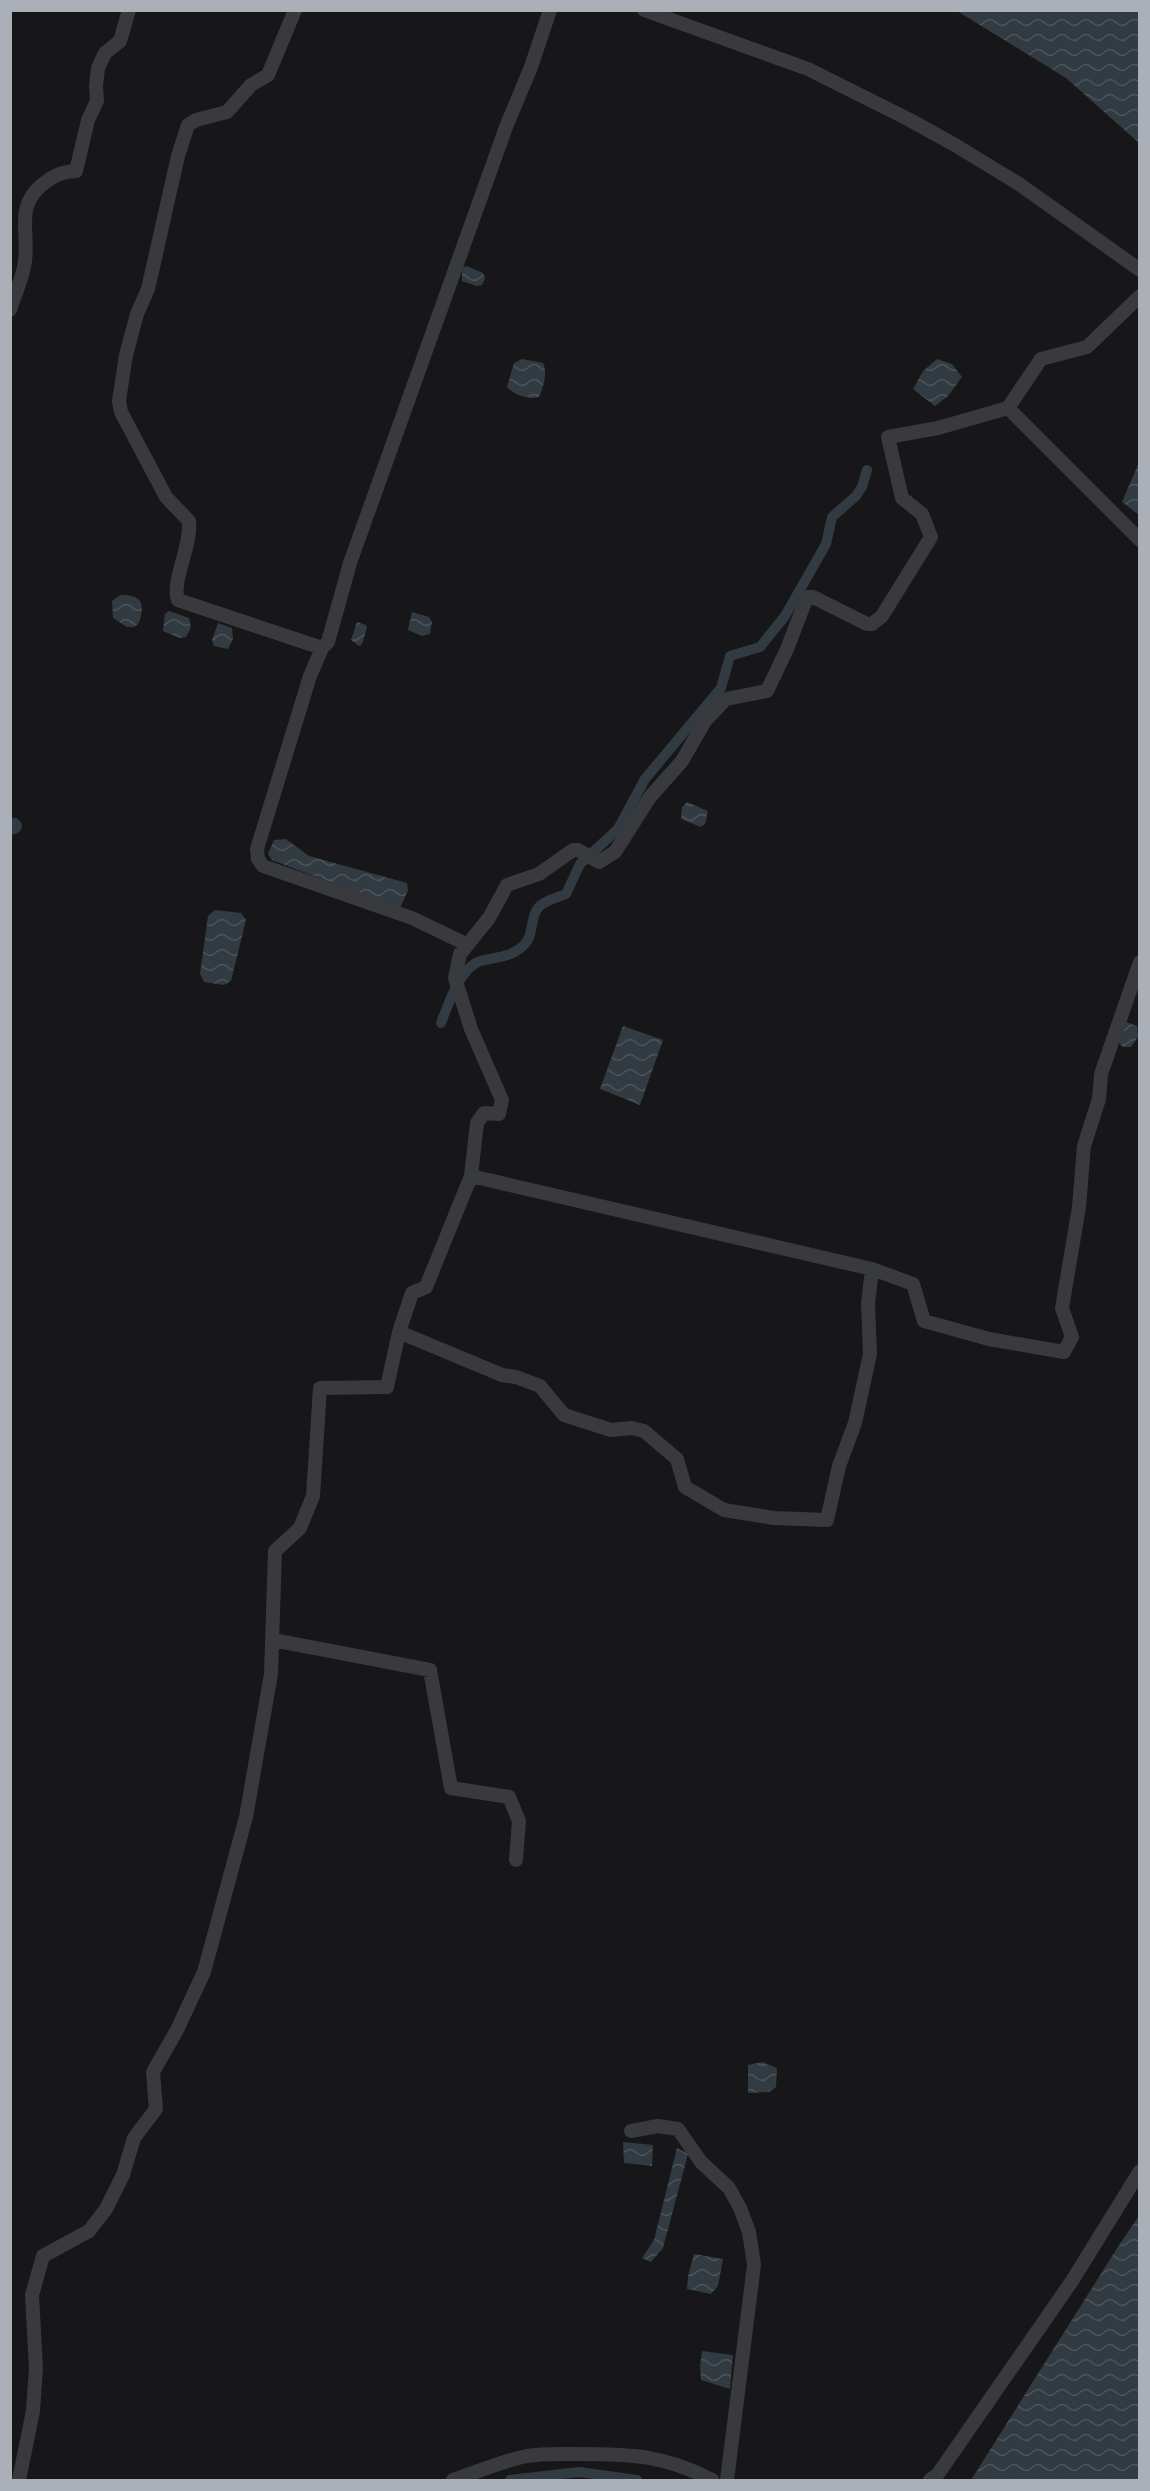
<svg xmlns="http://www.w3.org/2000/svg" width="1150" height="2491" viewBox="0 0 1150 2491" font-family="'Varela Round',sans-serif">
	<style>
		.water { fill: url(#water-waves) }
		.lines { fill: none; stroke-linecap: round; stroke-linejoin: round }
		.canal { stroke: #323b41; stroke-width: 10 }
		.river { stroke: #323b41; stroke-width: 16 }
		.minor { stroke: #393a3e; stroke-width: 14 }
	</style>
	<defs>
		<pattern id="water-waves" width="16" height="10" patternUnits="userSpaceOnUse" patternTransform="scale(1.5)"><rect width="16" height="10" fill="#323b41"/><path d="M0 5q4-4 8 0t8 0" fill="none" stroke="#4d555a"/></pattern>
	</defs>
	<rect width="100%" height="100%" fill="#171719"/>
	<path class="water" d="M957 11H1139V143L1066 78Z
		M467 266 483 273 485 278 482 285 477 286 462 281V268Z
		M522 359 543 363C548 373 543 388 539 397 528 400 514 395 507 387L514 363Z
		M937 359 952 364 962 377 948 396 935 406 913 389 923 371Z
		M1139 462V515L1122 502Z
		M120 595C135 595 145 598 141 615 140 621 139 624 134 627H127L113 618 112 601Z
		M169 611 189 618 191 627 186 637 180 638 163 631 165 614Z
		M412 612 429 617 432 622 430 634 422 636 408 630Z
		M357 622 366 625 367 628 362 644 359 646 351 640Z
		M218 623 232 628 233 639 228 649 214 646 212 640Z
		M687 802 708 811 705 824 701 827 681 819 682 807Z
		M286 839 309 856 407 883 408 890 401 906H391L272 860 268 854 274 840Z
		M215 910 241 913 246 920 231 981 224 985 204 982 200 974 208 916Z
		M1123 1021 1137 1026 1138 1037 1131 1047H1123L1116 1040Z
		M623 1026 663 1040 640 1105 600 1089Z
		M762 2062 777 2068 776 2087 769 2092 748 2093V2065Z
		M623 2142 653 2145 652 2166 624 2163Z
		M677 2148 688 2154 663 2248 651 2262 642 2258 654 2240Z
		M1139 2216V2480H971L1121 2242Z
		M694 2254 723 2259 718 2286 711 2294 687 2289 688 2276Z
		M702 2351 733 2355 730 2389 701 2380 700 2366Z"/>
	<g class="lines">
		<path class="canal" d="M441 1023C448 1005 460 968 480 961 495 957 510 958 523 946 536 935 528 911 544 903 551 899 559 897 566 894L580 864 618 829 645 779 721 688 730 656 760 647 785 616 826 544 832 517 856 496 862 487 867 470
			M510 2480 579 2472 637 2480"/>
		<path class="river" d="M10 827 14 826"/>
		<path class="minor" d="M295 10 268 75 251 85 227 112 196 120 188 125 178 156 148 289 137 314 126 355 119 401 121 412 166 497 189 521C192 545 171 582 178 600L322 648 328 642 350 563 506 127 531 67 550 10
			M644 10 808 69 908 119 955 145 1019 184 1140 270
			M10 310C15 294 23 278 25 261 29 231 15 206 43 184 55 175 61 172 76 171L88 120 97 101 96 86 98 68 105 53 120 41 129 10
			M1008 408 1140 540
			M322 648 310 676 257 849 258 859 263 866 412 918 466 944
			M471 1176 872 1269 913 1284 924 1321 989 1339 1064 1352 1072 1337 1062 1308 1079 1207 1084 1146 1099 1099 1101 1074 1140 962
			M872 1269 868 1304 870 1354 855 1423 839 1466 827 1520 774 1518 724 1510 685 1487 677 1459 644 1431 632 1428 611 1430 564 1415 540 1386 516 1377 502 1375 399 1332 412 1293 426 1287 471 1176 477 1123 484 1113 499 1114 502 1100 471 1029 455 978 460 954 489 918 507 885 539 874 573 850H578L599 862 615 852 650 797 682 761 705 721 726 699 767 691 787 649 807 597H813L867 624H872L882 616 931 537 922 514 902 498 888 437 938 428 1008 408 1041 359 1087 347 1140 296
			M273 1640 430 1670 451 1788 509 1797 519 1821 516 1860
			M631 2131 658 2126 678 2129 701 2162 729 2188 740 2208 749 2232 754 2265 727 2480
			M19 2480 33 2411 36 2369 32 2295 43 2256 89 2231 106 2209 123 2175 134 2138 156 2109 153 2072 177 2030 204 1972 246 1817 271 1674 275 1551 300 1528 313 1496 320 1388 387 1387 399 1332
			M453 2480C477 2472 502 2461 527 2456 544 2453 562 2454 578 2454 630 2454 665 2455 712 2480
			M930 2480 938 2474 1072 2281 1140 2171"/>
	</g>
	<rect width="1150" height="2491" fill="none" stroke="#abafb7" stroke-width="24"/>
</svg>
